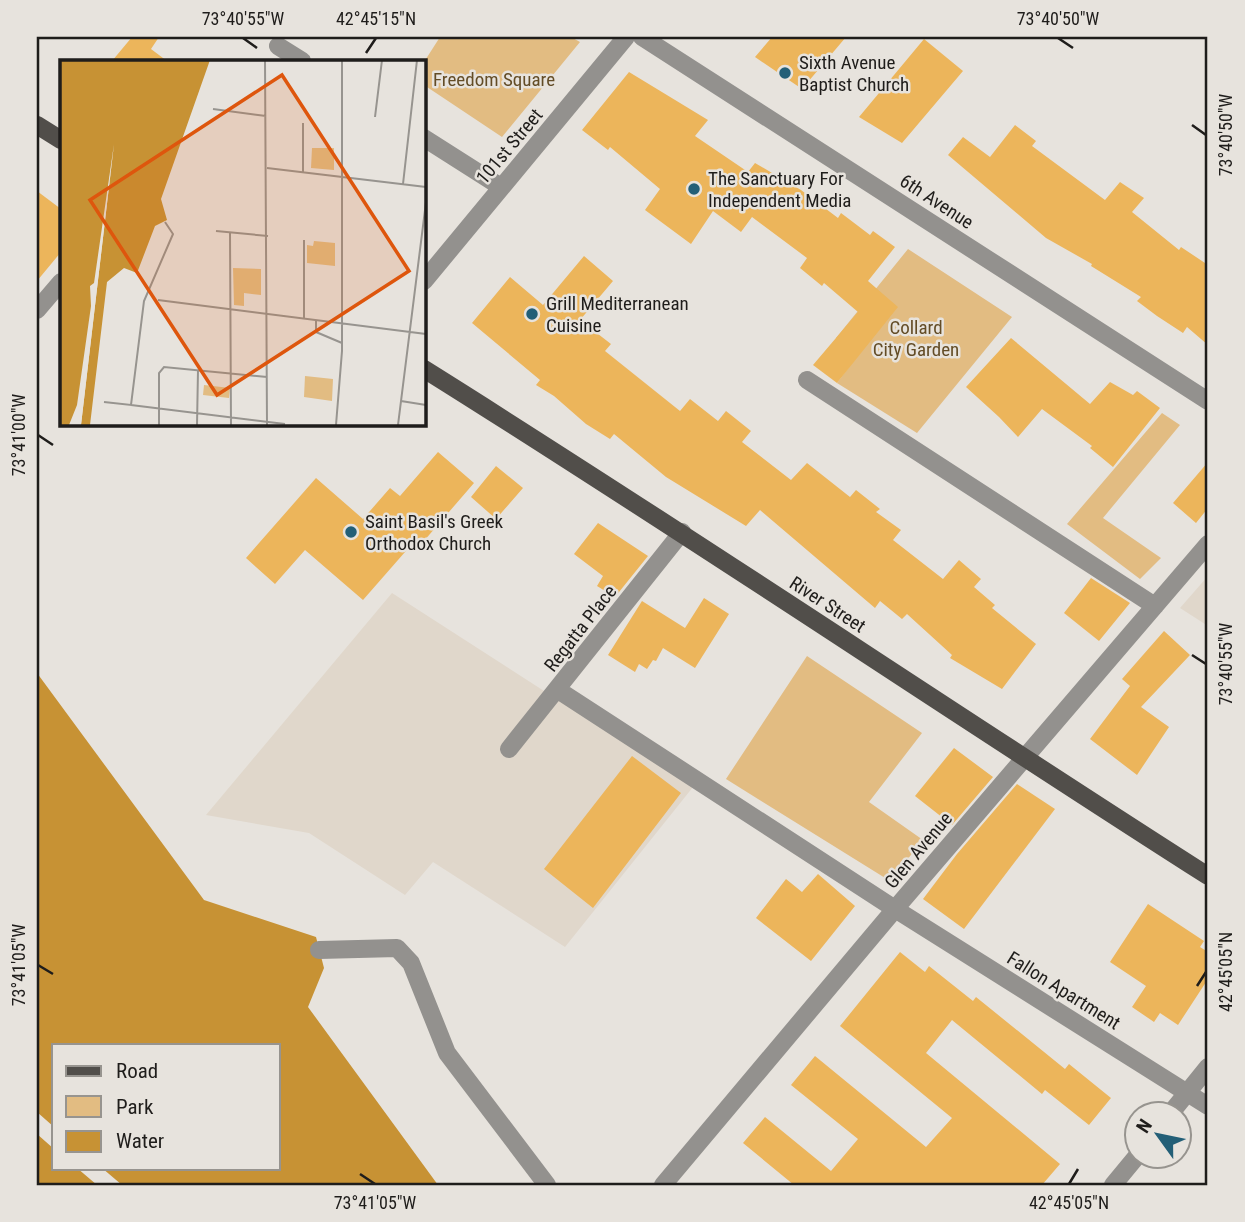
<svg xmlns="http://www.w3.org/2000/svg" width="1245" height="1222" viewBox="0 0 1245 1222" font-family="'Roboto Condensed',sans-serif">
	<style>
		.built { fill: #e0d7cb }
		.green { fill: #e2bc82 }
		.water { fill: #c79234 }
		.building { fill: #ecb55b }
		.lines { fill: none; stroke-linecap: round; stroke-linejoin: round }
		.minor { stroke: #93918e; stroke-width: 18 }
		.major { stroke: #514e4a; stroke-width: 18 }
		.ticks { fill: none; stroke: #1f1d1b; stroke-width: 2.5 }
		.poi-dot { fill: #235f77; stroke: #e7e3dd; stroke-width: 2.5 }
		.labels { text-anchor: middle; stroke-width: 5; stroke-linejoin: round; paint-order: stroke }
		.poi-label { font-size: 19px; fill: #1f1d1b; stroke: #e7e3dd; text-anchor: start }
		.park-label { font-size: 19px; fill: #634c26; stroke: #e7e3dd }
		.street-label { font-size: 19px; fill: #1f1d1b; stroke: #e7e3dd }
		.inset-road { fill: none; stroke: #97948f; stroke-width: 2 }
		.view { fill: #de560d; fill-opacity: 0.15; stroke: #de560d; stroke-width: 3.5 }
		.inset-edge { fill: none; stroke: #1f1d1b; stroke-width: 3.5 }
		.neatline { fill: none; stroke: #1f1d1b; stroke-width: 2.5 }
		.ticks-label { font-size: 18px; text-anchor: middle; fill: #1f1d1b }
	</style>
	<rect width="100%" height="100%" fill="#e7e3dd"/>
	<path class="built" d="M1208 576V626L1180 608Z
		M392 593 693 787 565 947 433 862 405 895 309 833 206 815Z"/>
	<path class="green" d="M440 37H571L580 42 502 137 424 85V62Z
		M908 249 1012 317 917 433 837 383 856 358 836 338Z
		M1162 413 1180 425 1103 518 1161 558 1140 579 1067 524Z
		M807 656 922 733 869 802 923 840 890 881 726 779Z"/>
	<path class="water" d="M37 673 204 900 316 937 324 968 308 1007 438 1185H122L102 1168H278V1045H54V1127L37 1112Z
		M37 1134 54 1149V1168H77L97 1185H37Z"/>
	<path class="building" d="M132 37H159L151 49 167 61H112Z
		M772 37H846L802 89 755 57Z
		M924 39 963 71 902 143 859 117Z
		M629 72 708 120 695 136 748 172 755 163 801 190 838 218 841 213 870 235 873 231 895 247 868 281 898 307 837 383 813 365 858 312 824 283 822 286 800 268 807 258 752 217 741 232 713 211 691 244 645 210 660 189 610 147 608 150 582 130Z
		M1015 125 1036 141 1032 146 1105 200 1120 182 1144 198 1132 212 1179 250 1181 247 1208 265V345L1187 327 1183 333 1157 316 1137 301 1141 297 1091 266 1092 264 1046 238 948 155 963 137 990 157Z
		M37 191 61 209V252L37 281Z
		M584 256 613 281 580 320 611 344 605 351 680 411 690 399 718 421 726 411 751 431 742 442 791 480 807 463 850 497 856 490 880 509 876 512 901 530 893 540 943 579 959 560 981 579 974 587 995 605 992 608 1036 644 1002 689 950 658 952 655 907 614 902 619 880 601 875 608 760 510 746 526 666 477 614 434 610 439 586 424 554 396 536 385 540 380 472 323 510 277 543 305Z
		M1011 338 1090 404 1110 382 1133 395 1137 391 1160 408 1113 467 1090 448 1092 446 1042 409 1018 437 999 417 966 387Z
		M438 452 474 483 417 549 412 544 363 600 305 550 275 584 246 558 316 478 363 519 390 488 400 496Z
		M1208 462V508L1196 523 1173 503Z
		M496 466 523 488 496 519 471 497Z
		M598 523 648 556 615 597 597 586 603 576 574 554Z
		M1091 578 1130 603 1099 641 1064 613Z
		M704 598 729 614 695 668 663 648 656 661 653 660 647 669 639 664 635 672 608 655 642 601 685 628Z
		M1164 631 1190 655 1141 707 1169 727 1137 775 1090 739 1130 686 1122 679Z
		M954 748 993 777 952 825 915 796Z
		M632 756 681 793 593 908 544 869Z
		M1017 784 1055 809 964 929 923 899 957 854Z
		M818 874 855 906 811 961 756 918 786 879 802 892Z
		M1148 904 1204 941 1200 947 1208 952V979L1178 1025 1160 1013 1154 1022 1132 1007 1146 986 1110 962Z
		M900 952 925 972 929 966 973 1001 976 997 1065 1069 1069 1064 1111 1098 1089 1125 1045 1090 1042 1094 952 1020 926 1053 1060 1164 1042 1185H794L743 1143 765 1117 831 1171 858 1139 791 1085 815 1056 926 1147 952 1118 840 1026Z"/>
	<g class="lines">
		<path class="minor" d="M642 37 1208 401
			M278 46 302 61
			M424 138 501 187
			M424 281 626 37
			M37 310 61 282
			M807 380 1155 606
			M558 690 895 909 1208 1106
			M509 749 682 532
			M319 950 397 948 411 963 447 1053 547 1185
			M1170 1114 1208 1067
			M663 1185 895 909 1208 544
			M1113 1185 1137 1156"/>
		<path class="major" d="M37 125 61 140
			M424 369C688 534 946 709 1208 876"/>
	</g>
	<path class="ticks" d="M243 38 257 48M1058 38 1073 48M366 53 376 38M1192 125 1206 135M38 435 53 445M1192 655 1206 664M38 965 53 974M1197 986 1206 972M360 1174 375 1184M1069 1184 1078 1169"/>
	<g class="poi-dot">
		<circle cx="785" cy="73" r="7"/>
		<circle cx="694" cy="189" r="7"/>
		<circle cx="532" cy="314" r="7"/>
		<circle cx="351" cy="532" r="7"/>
	</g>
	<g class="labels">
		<g class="poi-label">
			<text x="799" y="69">Sixth Avenue<tspan x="799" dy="22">Baptist Church</tspan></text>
			<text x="708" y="185">The Sanctuary For<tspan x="708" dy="22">Independent Media</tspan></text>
			<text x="546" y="310">Grill Mediterranean<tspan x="546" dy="22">Cuisine</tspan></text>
			<text x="365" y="528">Saint Basil's Greek<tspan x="365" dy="22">Orthodox Church</tspan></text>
		</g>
		<g class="park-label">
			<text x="494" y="86">Freedom Square</text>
			<text x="916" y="334">Collard<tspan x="916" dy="22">City Garden</tspan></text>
		</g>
		<g class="street-label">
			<text transform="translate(509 146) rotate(-50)" y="7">101st Street</text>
			<text transform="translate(937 201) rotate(33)" y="7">6th Avenue</text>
			<text transform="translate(828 604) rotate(33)" y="7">River Street</text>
			<text transform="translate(580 628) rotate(-52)" y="7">Regatta Place</text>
			<text transform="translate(918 850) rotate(-50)" y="7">Glen Avenue</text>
			<text transform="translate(1064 990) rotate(32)" y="7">Fallon Apartment</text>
		</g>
	</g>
	<g transform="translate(60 60)">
		<rect width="366" height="366" fill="#e7e3dd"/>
		<path d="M252 88H274V110L251 108ZM254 181 275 183V206L247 203V185L253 186ZM173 208 201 209V235L184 233V246L174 245ZM245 316 273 319 272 341 244 337ZM144 325 170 328 169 338 143 335Z" fill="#e2bc82"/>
		<path d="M0 0H150L101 139 107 160 95 166 77 213 64 208 47 222 30 365H21L54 84 18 365H0Z" fill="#c79234"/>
		<path d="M54 84 21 365H9L17 345 31 246 30 226 34 223Z" fill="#e7e3dd"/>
		<path class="inset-road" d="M205 0 207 365M153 49 206 56M315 57 322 0M243 63V113M207 108 366 127M343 124 357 0M156 171 208 176M170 173 171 365M98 240 366 274M244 258V180M256 260V272L282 283M341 341 366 345M44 342 71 345 84 241 113 174 105 162M71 345 225 364M99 365V313L104 307 207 317M137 365 138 310M276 365 282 291V0M338 365 366 142"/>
		<path class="view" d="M222 15 349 211 157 335 30 140Z"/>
		<rect width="366" height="366" class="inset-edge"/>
	</g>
	<rect width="1245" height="1222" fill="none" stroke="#e7e3dd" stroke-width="77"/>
	<rect x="52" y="1044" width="228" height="126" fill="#e7e3dd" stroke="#97948f" stroke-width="2"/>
	<rect x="66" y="1066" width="35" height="10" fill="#514e4a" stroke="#97948f" stroke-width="2"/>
	<text x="116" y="1078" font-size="21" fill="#1f1d1b">Road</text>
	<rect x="66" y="1096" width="35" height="21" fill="#e2bc82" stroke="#97948f" stroke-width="2"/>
	<text x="116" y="1114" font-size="21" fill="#1f1d1b">Park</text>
	<rect x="66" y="1131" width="35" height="21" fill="#c79234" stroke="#97948f" stroke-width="2"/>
	<text x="116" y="1148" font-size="21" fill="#1f1d1b">Water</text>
	<g transform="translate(1158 1135) rotate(303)"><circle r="33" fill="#e7e3dd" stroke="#97948f" stroke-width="2"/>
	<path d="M0-5L12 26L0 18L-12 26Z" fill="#235f77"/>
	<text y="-10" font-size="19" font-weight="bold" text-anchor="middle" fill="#1f1d1b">N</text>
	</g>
	<rect x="38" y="38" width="1168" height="1146" class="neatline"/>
	<g class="ticks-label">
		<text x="243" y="25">73°40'55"W</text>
		<text x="376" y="25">42°45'15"N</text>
		<text x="1058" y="25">73°40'50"W</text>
		<text transform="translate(1226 135) rotate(-90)" y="6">73°40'50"W</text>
		<text transform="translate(19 435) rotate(-90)" y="6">73°41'00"W</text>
		<text transform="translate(1226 664) rotate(-90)" y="6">73°40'55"W</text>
		<text transform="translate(19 965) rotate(-90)" y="6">73°41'05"W</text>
		<text transform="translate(1226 972) rotate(-90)" y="6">42°45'05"N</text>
		<text x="375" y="1209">73°41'05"W</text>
		<text x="1069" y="1209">42°45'05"N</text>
	</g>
</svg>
